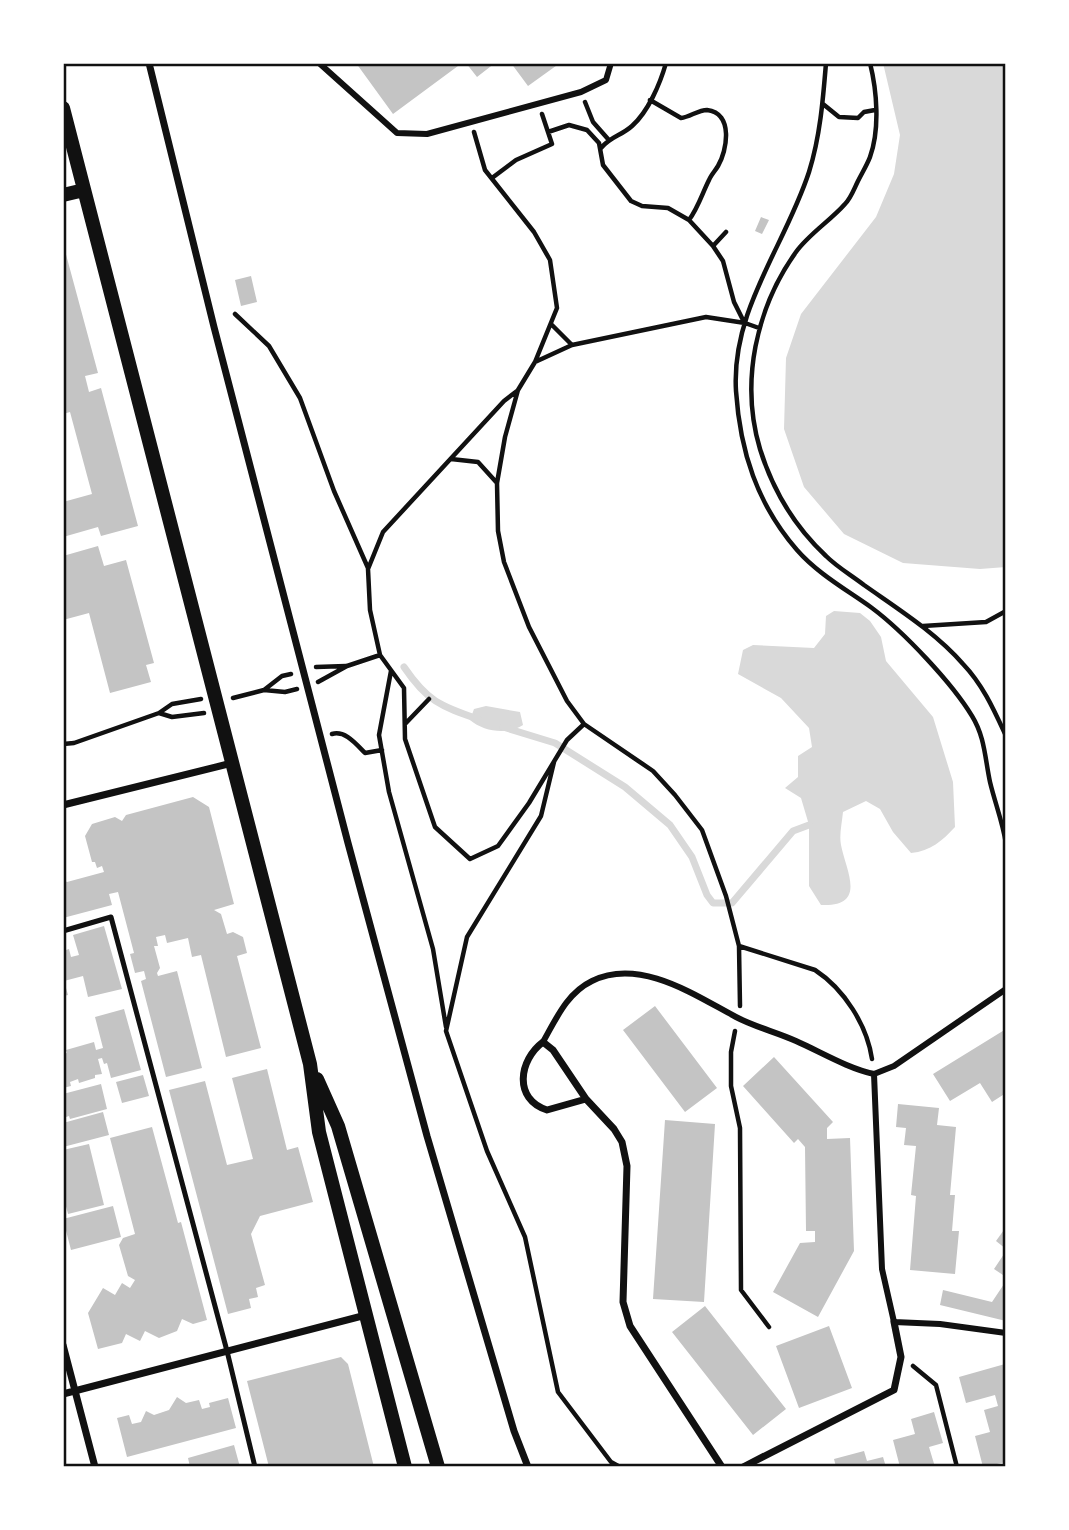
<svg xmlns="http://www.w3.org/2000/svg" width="1069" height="1530" viewBox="0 0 1069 1530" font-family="Helvetica,sans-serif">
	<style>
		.water { fill: #d9d9d9 }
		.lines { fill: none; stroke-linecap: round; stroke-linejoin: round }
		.stream { stroke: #d9d9d9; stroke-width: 7 }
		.building { fill: #c4c4c4 }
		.path { stroke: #111; stroke-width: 4.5 }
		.service { stroke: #111; stroke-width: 5 }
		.pedestrian { stroke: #111; stroke-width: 6 }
		.minor { stroke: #111; stroke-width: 7 }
		.secondary { stroke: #111; stroke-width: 14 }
		.neatline { fill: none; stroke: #111; stroke-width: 2.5 }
	</style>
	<rect width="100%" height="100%" fill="#fff"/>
	<path class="water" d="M883 63H1006V567L980 569 903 563 844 534 804 487 784 429 786 358 801 314 876 217 894 174 900 135Z
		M834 611 860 613 870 621 881 637 886 661 933 717 953 782 955 827C942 841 931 851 911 853L893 832 880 809 866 801 843 812C842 823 839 835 841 845 846 871 868 907 821 905L809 886V825L801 798 785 788 798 777V756L812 747 809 728 781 698 738 674 743 650 753 645 814 648 825 634 826 616Z
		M486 706 520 712 523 725C508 735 484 732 470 720L474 709Z"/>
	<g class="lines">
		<path class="stream" d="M404 667C427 701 440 706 478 719
			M503 727 555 743 625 787 670 825 692 857 707 895 713 903H732L793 831 809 825"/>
	</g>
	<path class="building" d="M356 63H462L393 114Z
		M466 63H495L477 77Z
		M511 63H560L528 86Z
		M761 217 769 220 762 234 755 231Z
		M64 247 98 373 85 376 89 392 101 388 138 526 101 536 98 527 63 537V502L92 494 70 412 63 414Z
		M251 276 257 302 241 306 235 280Z
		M98 546 104 566 126 560 154 663 146 665 151 682 110 693 89 613 63 620V556Z
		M193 797 209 807 234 904 214 910 221 914 227 934 233 932 243 937 247 953 237 956 261 1048 226 1057 201 955 192 957 188 938 167 943 165 935 156 937 158 946H154L160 968 157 973 158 976 177 971 202 1068 166 1077 141 981 146 979 144 971 135 973 130 954 134 953 118 892 109 894 112 905 63 918V880L67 882 104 872 102 866 97 868 95 862H92L85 836 92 824 115 817 122 821 126 815Z
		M104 926 122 989 88 997 83 976 64 981 68 995 63 996V951L69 949 71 957 79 955 73 935Z
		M655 1006 717 1088 685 1112 623 1030Z
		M124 1009 141 1070 111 1078 107 1063 104 1064 102 1058 98 1059 102 1074 95 1075V1078L79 1083 78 1079 70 1082 71 1086 63 1088V1054L67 1053 66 1050 94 1042 96 1050 103 1048 95 1017Z
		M1006 1029V1093L992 1102 980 1083 950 1101 933 1074Z
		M774 1057 833 1122 827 1128V1139L850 1138 854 1251 818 1317 773 1292 800 1243 815 1242V1231H806L805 1147 798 1139 794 1143 743 1086Z
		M267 1069 287 1150 298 1147 313 1202 260 1216 251 1234 265 1285 256 1288 258 1297 249 1299 251 1308 228 1314 169 1090 205 1081 227 1165 253 1159 232 1078Z
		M143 1075 149 1096 122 1103 116 1082Z
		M101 1084 107 1109 70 1119 69 1116 63 1118V1094Z
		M898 1104 939 1108 937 1125 956 1127 950 1195H955L952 1231H959L955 1274 910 1270 916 1196 911 1195 916 1146 904 1145 906 1128 896 1127Z
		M103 1112 109 1135 63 1147V1123Z
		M665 1120 715 1124 704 1302 653 1299Z
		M152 1127 178 1223 181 1222 207 1320 193 1324 182 1319 177 1331 159 1338 145 1331 140 1341 126 1334 122 1343 98 1349 88 1313 103 1288 115 1295 122 1283 130 1288 135 1280 128 1276 119 1245 123 1238 135 1234 110 1138Z
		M89 1144 104 1205 68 1214 63 1195V1150Z
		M113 1206 121 1237 71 1250 63 1219Z
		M1006 1227V1249L996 1241Z
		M1006 1251V1277L994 1269Z
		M1006 1281V1321L940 1305 943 1290 992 1302Z
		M705 1306 786 1409 753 1435 672 1332Z
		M829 1326 852 1388 799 1408 776 1346Z
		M341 1357 348 1364 374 1467H269L247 1381Z
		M1005 1364 1006 1462 983 1467 975 1436 990 1432 984 1410 998 1406 995 1395 966 1403 959 1377Z
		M177 1397 186 1403 199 1400 202 1409 210 1407 209 1403 228 1398 236 1428 127 1457 117 1418 129 1415 132 1424 141 1422 146 1411 154 1415 169 1410Z
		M934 1412 943 1443 929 1447 935 1467H900L893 1440 915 1434 911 1419Z
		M234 1445 240 1467H190L188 1458Z
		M864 1451 867 1461 883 1457 886 1467H836L834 1459Z"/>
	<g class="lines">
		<path class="path" d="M826 63C823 100 820 137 809 172 785 246 731 310 736 391 740 451 757 504 797 550 818 574 847 590 872 608 904 632 952 683 972 716 985 737 985 759 990 782 995 803 1003 823 1006 844
			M870 63C877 91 880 129 870 157 867 165 862 173 858 181 854 189 851 198 845 204 830 221 809 234 796 252 756 308 740 382 760 449 773 491 794 526 826 556 837 567 851 575 864 585 898 609 935 632 963 664 983 685 994 710 1006 736
			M650 100 681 118C690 117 698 110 707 110 734 113 727 151 718 166 715 171 711 175 709 180 702 194 698 208 689 220
			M585 102 593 122 608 139
			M823 104 839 117 858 118 864 112 875 110
			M474 132 485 170 534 232 550 260 557 308 535 362 518 390 505 437 497 483 498 531 504 562 529 627 567 701 584 724 653 771 675 795 702 830 726 896 739 946 815 970C844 989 867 1025 872 1059
			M548 132 569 125 587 130 599 143 603 165 631 201 642 206 668 208 689 220 713 246 723 261 734 302 744 322
			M601 148C611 136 621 136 632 126 648 112 660 84 666 63
			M492 178 516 160 552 144 542 114
			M713 246 726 232
			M235 314 269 346 300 398 334 491 368 568
			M551 324 572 345
			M535 362 572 345 706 317 745 323 759 328
			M517 391 504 401 383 532 368 569 370 610 380 655 404 688 405 739 435 827 470 859 498 846 529 803 567 740 583 725
			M451 459 478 462 497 483
			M923 626 986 622 1006 611
			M316 667 346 666
			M391 671 379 735 389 792 433 949 446 1027
			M318 682 347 666 380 655
			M264 690 282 676 291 674
			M233 698 264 690 285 692 297 689
			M159 713 172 717 204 713
			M405 724 429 699
			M332 734C345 730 356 744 365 753L382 750
			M63 744 74 743 159 713 172 704 201 699
			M554 762 541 816 467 937 446 1031 487 1151 525 1237 558 1392 611 1462 620 1467
			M739 946 740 1006
			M735 1031 731 1052V1086L740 1128 741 1290 769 1327
			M913 1366 936 1385 957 1467"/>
		<path class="service" d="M63 931 111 917 227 1351 255 1467"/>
		<path class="pedestrian" d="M319 63 397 133 427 134 581 92 606 80 611 63
			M543 1042C556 1019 567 993 592 981 640 957 696 996 736 1017 755 1027 776 1032 796 1041 821 1052 847 1068 874 1074L894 1066 1006 989
			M874 1074 882 1269 894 1322 940 1324 1006 1333"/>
		<path class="minor" d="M149 63 214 327 348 843 427 1136 514 1431 528 1467
			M63 805 232 763
			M586 1099 547 1110C513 1099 519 1060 543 1042L553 1050 586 1099 614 1129 622 1142 627 1166 623 1302 630 1326 722 1467
			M63 1345 95 1467
			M63 1394 366 1315
			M743 1467 894 1390 901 1357 894 1322"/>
		<path class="secondary" d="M63 108 310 1064 319 1132 405 1467
			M63 195 84 190
			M317 1079 338 1126 438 1467"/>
	</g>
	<rect width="1069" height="1530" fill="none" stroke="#ffffff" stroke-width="130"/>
	<rect x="65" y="65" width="939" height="1400" class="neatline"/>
</svg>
